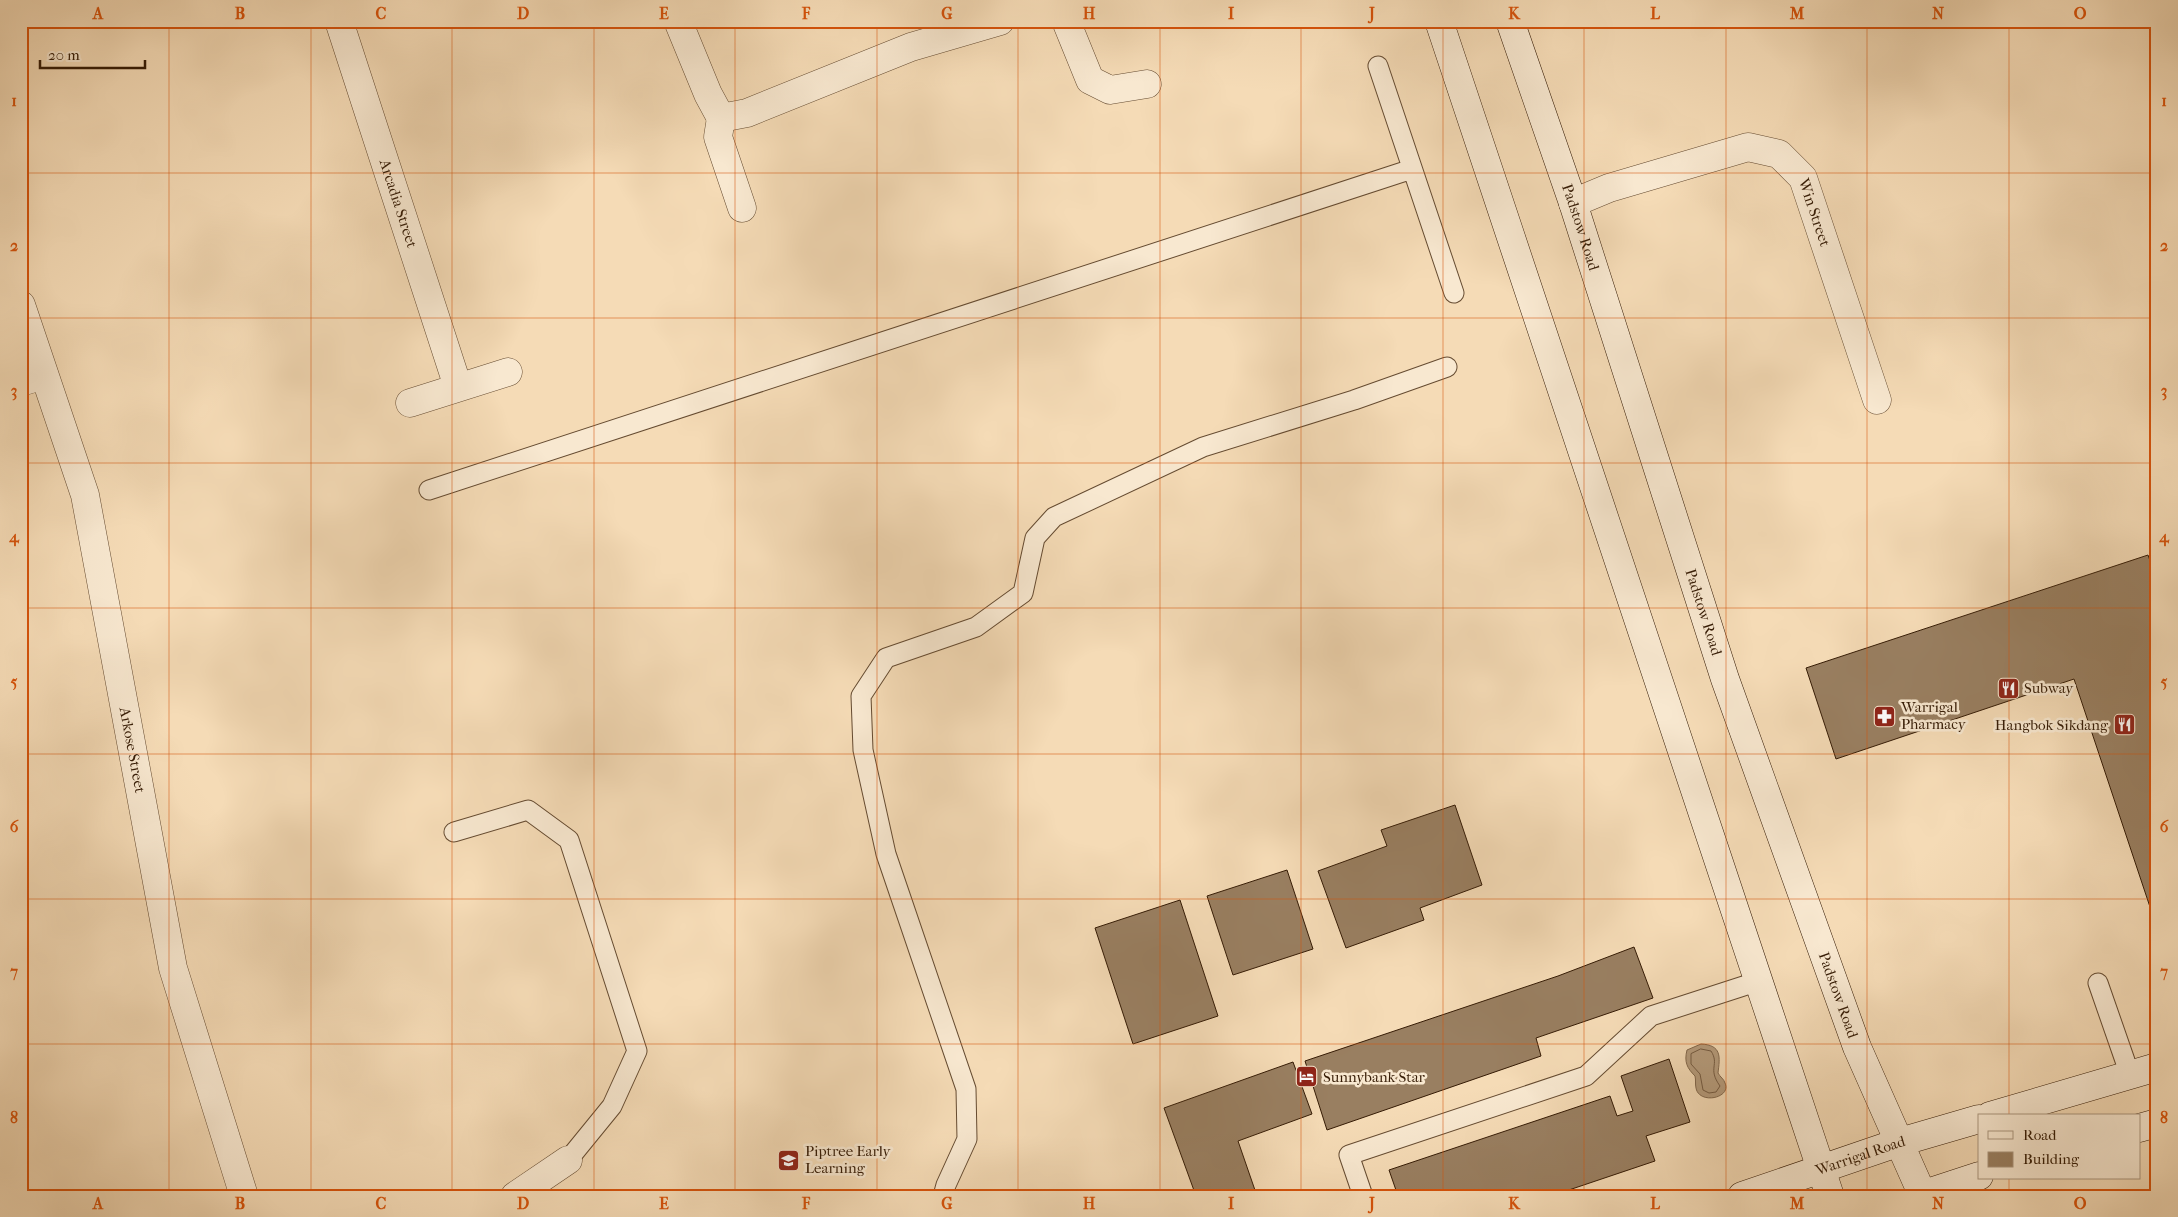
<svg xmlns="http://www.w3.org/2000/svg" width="2178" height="1217" viewBox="0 0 2178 1217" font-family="'IM FELL French Canon',serif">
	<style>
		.water { fill: #b49a7a; stroke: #81674b }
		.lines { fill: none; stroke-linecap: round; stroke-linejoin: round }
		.shore { stroke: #745a40; stroke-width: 1 }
		.building { fill: #997f61; stroke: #351b05 }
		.lane-casing { stroke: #654b31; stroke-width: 21 }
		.street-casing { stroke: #654b31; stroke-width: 29 }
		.secondary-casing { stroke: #351b05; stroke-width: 29 }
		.lane { stroke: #f8e8d0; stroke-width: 19 }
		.street { stroke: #f8e8d0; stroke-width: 28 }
		.secondary { stroke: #f8e8d0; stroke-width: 28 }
		.grid { fill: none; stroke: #d6530b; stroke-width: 1; stroke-opacity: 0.55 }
		.labels { text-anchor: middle; stroke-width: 5; stroke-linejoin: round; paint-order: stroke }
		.street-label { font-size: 15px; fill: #351b05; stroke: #f8e8d0 }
		.poi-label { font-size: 15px; fill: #351b05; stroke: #f8e8d0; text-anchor: start }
		.neatline { fill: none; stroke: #d6530b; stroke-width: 2 }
		.grid-label { font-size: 16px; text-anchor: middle; font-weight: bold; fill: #d6530b }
	</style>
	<rect width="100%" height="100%" fill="#f5dbb6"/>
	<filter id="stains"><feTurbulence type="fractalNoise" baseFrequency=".004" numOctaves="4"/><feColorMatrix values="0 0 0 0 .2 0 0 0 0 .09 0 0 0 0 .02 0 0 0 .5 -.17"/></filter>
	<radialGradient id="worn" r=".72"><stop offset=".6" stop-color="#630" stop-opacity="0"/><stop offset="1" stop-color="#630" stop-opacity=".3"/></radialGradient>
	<path class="water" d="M1701 1044C1722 1045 1720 1057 1718 1073 1720 1077 1724 1079 1725 1083 1732 1098 1699 1105 1696 1088 1695 1084 1696 1080 1695 1076 1687 1068 1684 1062 1687 1050Z"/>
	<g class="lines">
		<path class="shore" d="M1701 1049 1711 1051C1720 1065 1707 1068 1720 1086L1716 1092 1709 1093 1703 1090 1700 1074 1691 1064V1054Z"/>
	</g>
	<path class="building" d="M2148 555 2157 581V904L2150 907 2074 679 1836 759 1806 668Z
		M1455 805 1482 885 1420 908 1424 920 1346 948 1318 871 1387 846 1381 830Z
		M1287 870 1313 949 1233 975 1207 896Z
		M1180 900 1218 1016 1133 1044 1095 928Z
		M1634 947 1653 998 1536 1038 1541 1056 1327 1130 1305 1061 1558 976Z
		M1669 1059 1690 1122 1646 1136 1655 1161 1551 1196H1398L1389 1170 1610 1096 1617 1116 1633 1111 1621 1076Z
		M1293 1062 1312 1114 1238 1141 1257 1196H1196L1164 1108Z"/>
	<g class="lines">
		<defs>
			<path id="lane" d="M1378 66 1454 293
				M429 490 1412 169
				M454 832 528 810 569 840 637 1051 612 1106 568 1160
				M2098 983 2130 1075
				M943 1196 946 1185 967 1139 966 1089 886 854 863 750 861 696 886 658 976 627 1023 593 1035 538 1054 517 1203 447 1354 400 1447 367
				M1363 1196 1349 1155 1586 1076 1651 1016 1759 981"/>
			<g id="street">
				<path id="s1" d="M339 21 458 387"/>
				<path d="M678 21 708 94 721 118 747 113 911 47 1000 21"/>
				<path d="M1066 21 1090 80 1110 90 1147 84"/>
				<path d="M721 118 718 137 742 208"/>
				<path id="s2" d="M1573 203 1609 188 1748 147 1779 154 1803 178 1877 400"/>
				<path id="s3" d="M21 305 85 495 173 968 244 1196"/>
				<path d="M21 382 44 375"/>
				<path d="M410 403 508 372"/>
				<path d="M515 1196 568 1160"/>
			</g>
			<g id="secondary">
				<path d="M1439 21 1830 1196"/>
				<path id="s4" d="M1510 21 1573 203 1725 679 1857 1047 1923 1196"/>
				<path d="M1990 1116 2157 1067"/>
				<path d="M2139 1128 2157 1123"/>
				<path id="s5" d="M1742 1196 1900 1142 1979 1119"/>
				<path d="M1918 1196 1979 1176"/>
			</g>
		</defs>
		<use href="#lane" class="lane-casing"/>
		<use href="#street" class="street-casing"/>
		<use href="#secondary" class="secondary-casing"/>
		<use href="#lane" class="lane"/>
		<use href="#street" class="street"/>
		<use href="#secondary" class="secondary"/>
	</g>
	<path class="grid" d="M169 21V1196M311 21V1196M452 21V1196M594 21V1196M735 21V1196M877 21V1196M1018 21V1196M1160 21V1196M1301 21V1196M1443 21V1196M1584 21V1196M1726 21V1196M1867 21V1196M2009 21V1116M21 173H2157M21 318H2157M21 463H2157M21 608H2157M21 754H2157M21 899H2157M21 1044H2157M2009 1178V1196"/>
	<defs>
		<symbol id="restaurant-square" viewBox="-11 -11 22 22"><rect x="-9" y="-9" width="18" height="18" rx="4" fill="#8f2418" stroke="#f8e8d0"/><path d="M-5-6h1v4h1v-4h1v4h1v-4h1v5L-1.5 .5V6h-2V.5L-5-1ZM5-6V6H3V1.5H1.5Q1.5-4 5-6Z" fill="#fff"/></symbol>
		<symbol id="pharmacy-square" viewBox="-11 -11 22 22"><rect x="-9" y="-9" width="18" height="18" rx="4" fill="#8f2418" stroke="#f8e8d0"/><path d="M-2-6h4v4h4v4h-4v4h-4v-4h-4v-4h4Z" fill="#fff"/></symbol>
		<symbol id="hotel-square" viewBox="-11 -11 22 22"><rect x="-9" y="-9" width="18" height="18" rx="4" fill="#8f2418" stroke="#f8e8d0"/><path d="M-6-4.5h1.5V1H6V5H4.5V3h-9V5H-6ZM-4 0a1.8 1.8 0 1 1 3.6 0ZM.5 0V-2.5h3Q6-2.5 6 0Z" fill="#fff"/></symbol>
		<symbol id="school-square" viewBox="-11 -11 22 22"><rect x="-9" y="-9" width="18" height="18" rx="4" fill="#8f2418" stroke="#f8e8d0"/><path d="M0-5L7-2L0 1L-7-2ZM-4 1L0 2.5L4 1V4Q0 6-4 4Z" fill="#fff"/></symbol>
	</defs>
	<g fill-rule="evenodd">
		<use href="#restaurant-square" x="1996" y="676" width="25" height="25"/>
		<use href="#pharmacy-square" x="1872" y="704" width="25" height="25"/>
		<use href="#restaurant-square" x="2112" y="712" width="25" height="25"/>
		<use href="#hotel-square" x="1294" y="1064" width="25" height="25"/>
		<use href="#school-square" x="776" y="1148" width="25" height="25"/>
	</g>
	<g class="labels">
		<g class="street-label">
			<text dy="5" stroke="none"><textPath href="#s1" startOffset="192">Arcadia Street</textPath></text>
			<text dy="5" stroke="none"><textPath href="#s2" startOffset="286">Win Street</textPath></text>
			<text dy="5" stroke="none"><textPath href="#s4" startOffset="218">Padstow Road</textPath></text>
			<text dy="5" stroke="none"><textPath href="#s4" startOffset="622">Padstow Road</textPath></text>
			<text dy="5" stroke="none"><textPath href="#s3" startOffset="460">Arkose Street</textPath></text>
			<text dy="5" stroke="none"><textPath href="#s4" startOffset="1028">Padstow Road</textPath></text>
			<text dy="5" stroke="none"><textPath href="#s5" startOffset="125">Warrigal Road</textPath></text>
		</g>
		<g class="poi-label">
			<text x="2024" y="693">Subway</text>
			<text x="1901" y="712">Warrigal<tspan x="1901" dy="17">Pharmacy</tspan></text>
			<text x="2108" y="730" text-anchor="end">Hangbok Sikdang</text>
			<text x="1323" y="1082">Sunnybank Star</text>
			<text x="805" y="1156">Piptree Early<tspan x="805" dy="17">Learning</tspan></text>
		</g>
	</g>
	<rect width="2178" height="1217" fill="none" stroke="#f5dbb6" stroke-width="55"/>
	<rect x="1978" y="1114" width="162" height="65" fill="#f8e8d0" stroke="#aa967f"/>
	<rect x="1988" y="1131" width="25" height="8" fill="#f8e8d0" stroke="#aa967f"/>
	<text x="2023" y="1140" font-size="15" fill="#351b05">Road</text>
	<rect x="1988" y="1152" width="25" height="15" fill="#997f61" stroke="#aa967f"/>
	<text x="2023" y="1164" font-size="15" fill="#351b05">Building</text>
	<path d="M40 60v8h105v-8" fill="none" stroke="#351b05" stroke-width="2.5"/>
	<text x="48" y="60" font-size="15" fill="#351b05" stroke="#f8e8d0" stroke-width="4" paint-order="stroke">20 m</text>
	<rect x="28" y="28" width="2122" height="1162" class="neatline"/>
	<g class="grid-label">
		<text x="98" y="19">A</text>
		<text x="240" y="19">B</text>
		<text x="381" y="19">C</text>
		<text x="523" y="19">D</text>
		<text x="664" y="19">E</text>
		<text x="806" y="19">F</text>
		<text x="947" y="19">G</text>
		<text x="1089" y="19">H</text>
		<text x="1231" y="19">I</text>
		<text x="1372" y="19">J</text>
		<text x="1514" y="19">K</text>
		<text x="1655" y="19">L</text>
		<text x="1797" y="19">M</text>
		<text x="1938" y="19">N</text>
		<text x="2080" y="19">O</text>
		<text x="14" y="106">1</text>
		<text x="2164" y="106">1</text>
		<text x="14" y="251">2</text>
		<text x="2164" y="251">2</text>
		<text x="14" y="396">3</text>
		<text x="2164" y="396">3</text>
		<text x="14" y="542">4</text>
		<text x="2164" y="542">4</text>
		<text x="14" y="687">5</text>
		<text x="2164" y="687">5</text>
		<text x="14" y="832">6</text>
		<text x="2164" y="832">6</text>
		<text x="14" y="977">7</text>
		<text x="2164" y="977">7</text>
		<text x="14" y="1123">8</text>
		<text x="2164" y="1123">8</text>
		<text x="98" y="1209">A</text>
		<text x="240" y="1209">B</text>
		<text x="381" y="1209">C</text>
		<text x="523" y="1209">D</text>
		<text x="664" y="1209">E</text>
		<text x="806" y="1209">F</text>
		<text x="947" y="1209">G</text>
		<text x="1089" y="1209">H</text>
		<text x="1231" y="1209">I</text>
		<text x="1372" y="1209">J</text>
		<text x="1514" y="1209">K</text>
		<text x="1655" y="1209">L</text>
		<text x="1797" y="1209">M</text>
		<text x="1938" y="1209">N</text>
		<text x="2080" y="1209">O</text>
	</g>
	<rect width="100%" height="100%" filter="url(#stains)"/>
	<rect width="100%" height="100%" fill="url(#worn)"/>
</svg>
